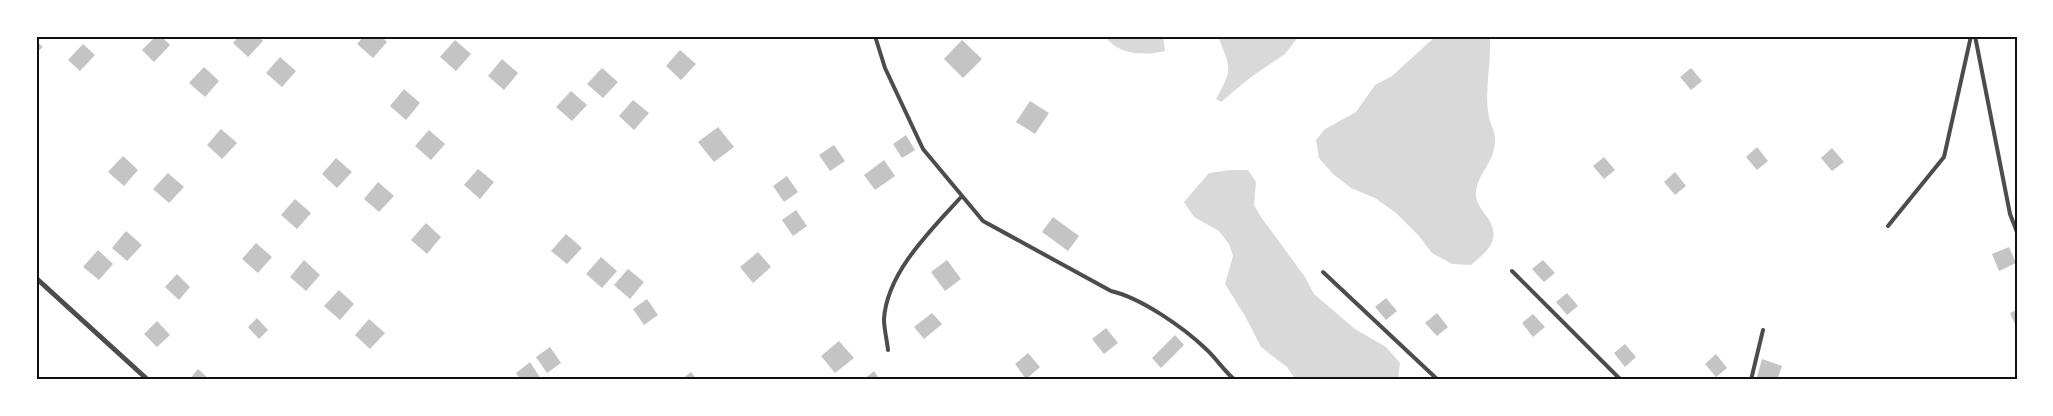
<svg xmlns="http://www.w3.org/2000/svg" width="2053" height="416" viewBox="0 0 2053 416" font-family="Raleway,sans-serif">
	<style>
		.water { fill: #d9d9d9 }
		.building { fill: #c4c4c4 }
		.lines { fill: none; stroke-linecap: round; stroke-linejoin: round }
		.service { stroke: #4c4c4c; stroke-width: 4 }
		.minor { stroke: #4c4c4c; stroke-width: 5 }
		.neatline { fill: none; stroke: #111; stroke-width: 2 }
	</style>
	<rect width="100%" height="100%" fill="#fff"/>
	<path class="water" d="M1105 36H1163L1165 51C1146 56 1117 55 1105 36Z
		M1218 36H1299L1285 54 1251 77 1221 102 1216 99C1234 67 1230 68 1218 36Z
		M1436 36H1488L1490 40C1491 64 1485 88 1488 112 1490 128 1498 131 1494 149 1491 165 1476 177 1476 194 1476 211 1497 219 1493 239 1491 249 1478 259 1471 265L1452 264 1432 253 1419 236 1396 213 1375 198 1351 188 1333 174 1319 158 1316 140 1325 129 1356 112 1375 85 1392 76Z
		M1230 170H1248L1256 182 1254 205 1261 217 1305 277 1314 294 1355 329 1386 347 1400 363 1398 380H1296L1287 367 1261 347 1245 316 1225 284 1233 256 1229 244 1219 231 1194 217 1184 202 1209 173Z"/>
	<path class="building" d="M156 36H161L170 45 154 62 142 50Z
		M239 36H258L263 41 248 57 233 43Z
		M364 36H381L387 42 373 58 357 44Z
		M455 40 471 54 456 71 440 57Z
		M962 40 982 59 963 78 944 59Z
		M36 41 43 47 36 53Z
		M83 44 95 55 80 71 68 60Z
		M680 50 696 64 681 80 666 66Z
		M280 57 296 71 282 87 266 73Z
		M502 59 518 73 504 90 488 76Z
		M204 67 219 81 205 97 189 83Z
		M602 68 618 82 603 98 587 84Z
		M1691 68 1702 81 1691 90 1680 77Z
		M404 89 420 103 406 120 390 106Z
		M571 91 587 105 572 121 556 107Z
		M633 100 649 113 634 130 619 116Z
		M1030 101 1049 113 1035 134 1016 122Z
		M718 127 734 147 714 162 698 142Z
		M221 129 237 143 222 159 207 145Z
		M429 130 445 144 431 160 415 146Z
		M906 135 915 150 902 158 893 144Z
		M834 145 845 161 830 171 819 155Z
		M1757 147 1768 161 1757 170 1746 157Z
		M1832 148 1844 162 1832 171 1821 158Z
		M123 156 138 170 124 186 108 172Z
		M1604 157 1615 170 1604 179 1593 166Z
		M336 158 352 172 337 188 322 174Z
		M884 160 895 176 875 190 864 175Z
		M478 169 494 182 480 199 464 185Z
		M1675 172 1686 186 1675 195 1664 182Z
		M168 173 184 187 169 203 153 189Z
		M787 176 798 192 784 202 773 186Z
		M378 182 394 196 379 212 364 199Z
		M295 199 311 213 297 229 281 215Z
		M796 210 807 226 793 236 782 220Z
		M1053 217 1079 236 1068 251 1042 232Z
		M426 223 441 237 427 254 411 240Z
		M126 231 142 245 127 261 112 248Z
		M566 234 582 248 567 264 551 251Z
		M256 243 272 257 258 273 242 259Z
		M2009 247 2016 263 1999 271 1992 254Z
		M98 250 113 264 99 280 83 267Z
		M758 252 771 267 753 283 740 267Z
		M601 257 617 271 602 288 586 274Z
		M304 260 320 275 306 291 290 277Z
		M947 260 961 279 945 291 931 272Z
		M1543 260 1555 273 1544 282 1532 269Z
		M628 269 644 282 630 299 614 285Z
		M177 274 190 287 179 300 165 287Z
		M339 290 354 304 340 320 324 306Z
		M1567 293 1578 306 1567 315 1556 302Z
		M1386 298 1397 311 1386 320 1375 307Z
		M647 299 658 315 644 325 633 309Z
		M2017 310V329L2010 313Z
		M932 313 942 324 924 339 914 327Z
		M1437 313 1448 327 1437 336 1425 323Z
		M1533 314 1545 327 1533 337 1522 323Z
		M257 318 268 330 259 339 248 327Z
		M369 319 385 333 370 349 355 335Z
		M157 321 170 335 157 347 144 334Z
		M1106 328 1118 343 1104 354 1092 339Z
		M1175 335 1184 345 1161 368 1152 358Z
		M839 341 854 358 835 373 821 356Z
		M1625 344 1636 357 1625 367 1614 353Z
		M550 347 561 363 547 373 536 357Z
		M1028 353 1040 367 1026 379 1015 364Z
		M1716 354 1727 368 1716 377 1705 364Z
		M1762 359 1782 366 1777 380H1766L1757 377Z
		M530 362 541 379 521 380 516 373Z
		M198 369 210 380H189Z
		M874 371 880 380H863Z
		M691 372 697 380H681Z"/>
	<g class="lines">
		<path class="service" d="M875 36 885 68 923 149 983 221 1111 291C1141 298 1183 327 1206 349 1216 358 1224 371 1235 380
			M1975 36 2010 214 2017 232
			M1888 226 1944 157 1971 36
			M1512 271 1621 380
			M1323 272 1438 380
			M888 350C887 340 884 329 884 319 887 272 932 229 962 196
			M1751 380 1763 330"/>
		<path class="minor" d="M36 278 148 380"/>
	</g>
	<rect width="2053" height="416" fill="none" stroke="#ffffff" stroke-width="75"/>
	<rect x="38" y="38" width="1978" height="340" class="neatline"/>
</svg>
